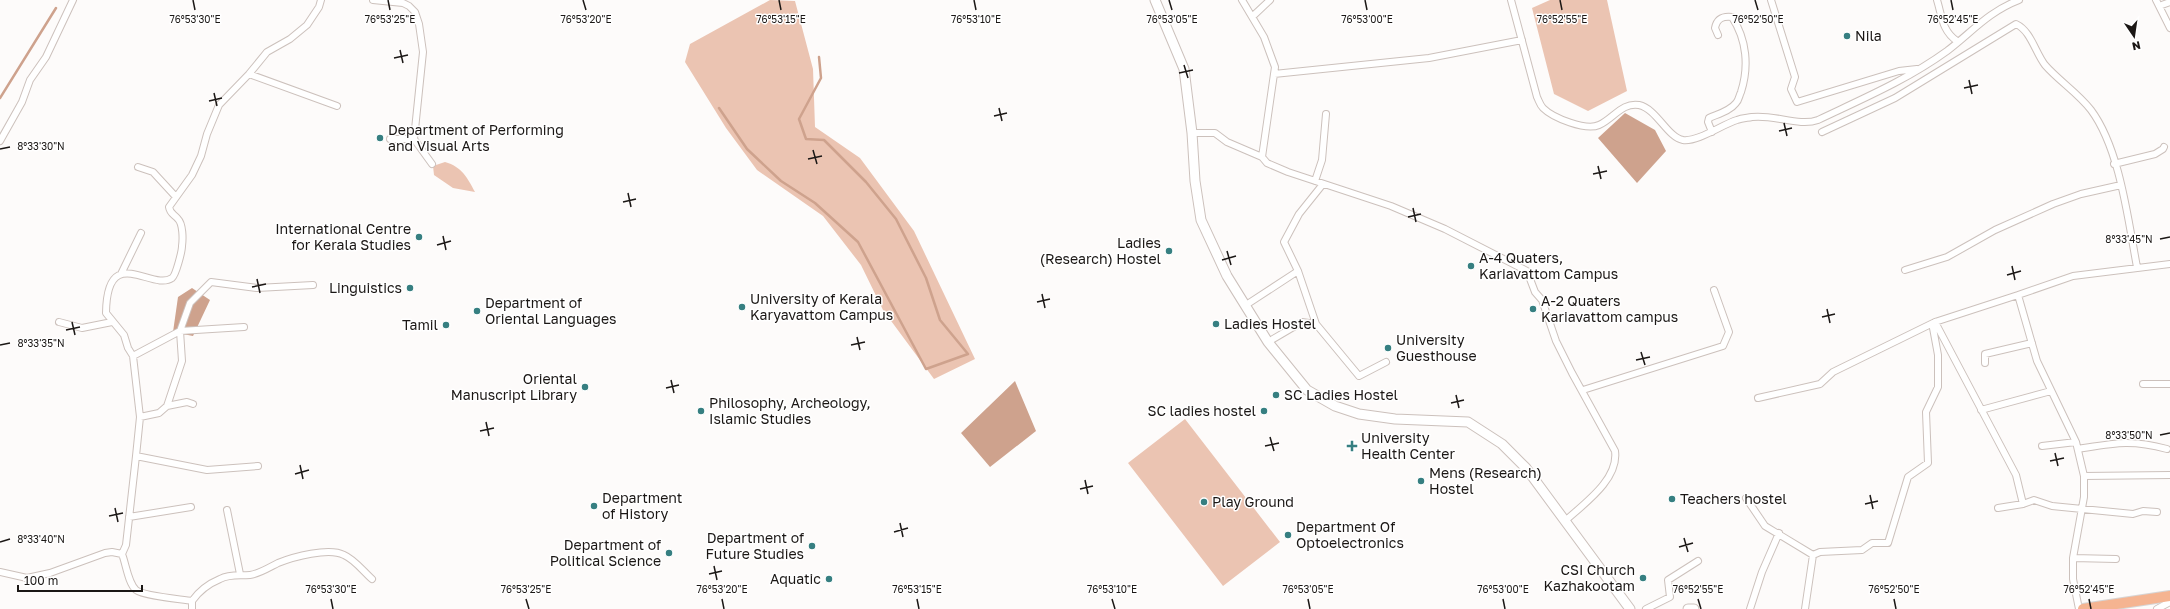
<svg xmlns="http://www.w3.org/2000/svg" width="2170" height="609" viewBox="0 0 2170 609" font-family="'Golos Text',sans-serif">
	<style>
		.green { fill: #ebc4b2 }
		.water { fill: #cea28d }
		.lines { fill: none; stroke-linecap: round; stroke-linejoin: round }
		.stream { stroke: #cea28d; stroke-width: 2.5 }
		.street-casing { stroke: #ccc1bc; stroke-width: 8 }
		.secondary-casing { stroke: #ccc1bc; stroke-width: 11 }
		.primary-casing { stroke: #d6d5d5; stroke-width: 12 }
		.street { stroke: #fff; stroke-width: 6 }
		.secondary { stroke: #fff; stroke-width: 9 }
		.primary { stroke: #f5b491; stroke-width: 10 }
		.ticks { fill: none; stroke: #1b1715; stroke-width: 1.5 }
		.poi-dot { fill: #367f81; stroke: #fff; stroke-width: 1.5 }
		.labels { text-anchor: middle; stroke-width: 3; stroke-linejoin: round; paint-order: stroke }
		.poi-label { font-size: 14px; fill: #1b1715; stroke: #fff; text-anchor: start }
		.ticks-label { font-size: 10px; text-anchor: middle; fill: #1b1715; stroke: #fff; stroke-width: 3; stroke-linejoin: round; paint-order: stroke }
	</style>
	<rect width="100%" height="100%" fill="#fdfbfa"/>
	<path class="green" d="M770 0 795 1 813 69 815 127 860 158 914 231 975 359 934 379 883 310 861 265 823 216 757 170 726 128 685 62 690 44Z
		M1550 0H1607L1627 91 1588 111 1554 94 1532 8Z
		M445 162C462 167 467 177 475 192L453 188 434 175 433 166Z
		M1185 419 1280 542 1223 586 1128 463Z"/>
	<path class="water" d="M1625 113 1655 130 1666 151 1637 183 1598 138Z
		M192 288 210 300 193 336 173 332 178 297Z
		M1015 381 1036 431 990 467 961 433Z"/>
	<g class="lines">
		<path class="stream" d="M0 98 56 8
			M719 108 747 149 781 181 815 203 858 242 926 369 968 354 940 320 926 278 896 219 866 182 824 140 806 139 799 119 821 78 819 57"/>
		<defs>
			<path id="street" d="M373 0 403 3 409 6 415 12 419 24 423 52 414 139 432 164
				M1242 0 1264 37 1275 67 1262 157
				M1511 0 1537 97C1539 101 1540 105 1543 108 1553 118 1586 131 1599 125 1613 119 1622 102 1639 105 1657 109 1667 137 1683 140 1698 142 1723 124 1737 120 1742 118 1747 118 1752 117 1774 114 1799 127 1818 120 1862 99 1907 80 1947 51 1972 32 1988 12 2019 0
				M1771 0 1795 77 1791 89 1797 102 1899 71 1917 69
				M1937 0C1942 16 1942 31 1957 41
				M2156 0 2170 28
				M2159 6 2170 2
				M1253 16 1270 0
				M249 74 337 106
				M1274 74 1429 58 1522 40
				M1712 132 1708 122 1709 118C1718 114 1730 111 1736 103 1739 100 1739 96 1741 92 1749 67 1747 40 1732 17 1723 16 1717 18 1715 28L1718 35
				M1822 132 1895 98 2016 24C2031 31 2035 52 2045 65 2059 81 2078 93 2091 110 2120 149 2128 220 2137 267
				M1192 133H1215L1227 142 1262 157 1267 163 1288 172 1391 206 1445 229 1527 271 1535 292 1542 300 1556 341 1572 373 1615 451C1619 479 1585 503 1565 521
				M390 139H414
				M0 141 22 102 30 80 46 57 73 0
				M2114 164 2155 154 2163 149 2164 147
				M138 167 153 172 176 197
				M1315 181 1322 160 1326 114
				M1905 270 1947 257 1995 230 2053 204 2081 194 2121 185
				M121 274 141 233
				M1246 305 1298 271
				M59 322 82 328 112 322
				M1935 322 2016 475 2023 504
				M1316 324 1298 271 1284 242 1299 214 1323 184
				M1268 342 1302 322 1316 324 1359 376 1386 362
				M133 356 180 331 244 327
				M1985 363V354L2032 343
				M2143 384H2170
				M1583 390 1723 346 1729 332 1714 290
				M1758 398 1820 384 1833 372 1935 322 2018 295
				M167 406 187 402 193 404
				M1981 410 2051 391
				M140 417 159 413 167 406 182 361 180 331 190 303 211 282 257 288 313 285
				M2042 446 2076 442
				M2078 449C2115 443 2130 439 2167 449
				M136 456 140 417 133 356 128 348 124 335 106 313C107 241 152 292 172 278 176 275 182 251 182 246 183 239 183 224 178 219 174 214 170 214 169 207L192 175 201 156 207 134 219 105 249 74 267 52 290 39 307 25 319 7 321 0
				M2084 476 2170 475
				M1746 498 1765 526 1813 555
				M1998 508 2023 504 2034 500 2052 506 2133 514 2143 511 2157 512
				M227 510 240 574
				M129 517 191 507
				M122 554C126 564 128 583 136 590 143 596 180 599 192 601
				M2073 558 2116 559
				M0 572 27 578 50 573 105 553 112 552 122 554 126 545 136 456 207 470 258 466
				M192 609V601C199 591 208 584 220 579 230 574 239 576 250 575 259 574 270 567 278 563 293 557 329 547 344 555 354 559 364 572 372 579
				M1646 609 1670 597 1668 580 1698 561
				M1750 609 1762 572 1779 533
				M1805 609 1813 555 1820 552 1862 550 1872 543H1888L1908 477 1928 463 1926 412 1938 387V355L1933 328 1935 322
				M2079 609 2073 579V558L2084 497V476L2076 442 2037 361 2018 295 2073 276 2170 264
				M2157 609 2170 602"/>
			<path id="secondary" d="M1155 0 1184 69 1192 133 1195 181 1201 220 1227 276 1268 342 1307 390 1335 406 1359 414 1395 419 1468 422 1502 444 1526 468 1630 609
				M1688 609H1694"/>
			<path id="primary" d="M2083 609 2170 596"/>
		</defs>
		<use href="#street" class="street-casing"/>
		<use href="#secondary" class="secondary-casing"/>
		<use href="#primary" class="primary-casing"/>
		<use href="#street" class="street"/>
		<use href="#secondary" class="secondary"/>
		<use href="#primary" class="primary"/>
	</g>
	<path class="ticks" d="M193 0 195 10M388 0 390 10M583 0 586 10M779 0 781 10M974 0 976 10M1169 0 1172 10M1365 0 1367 10M1560 0 1562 10M1755 0 1758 10M1951 0 1953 10M400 50 403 63M394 58 408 55M1184 65 1188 78M1179 73 1193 70M1969 80 1972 94M1964 88 1978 85M214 93 217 106M209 101 222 98M999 108 1002 121M994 116 1007 113M1784 123 1787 136M1779 131 1792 128M0 149 10 147M813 150 817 164M808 159 822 156M1598 166 1601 179M1593 174 1607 171M628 193 631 207M623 202 636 199M1413 208 1416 222M1408 217 1421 214M443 236 446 250M2160 239 2170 237M437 245 451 241M1227 251 1231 265M1222 260 1236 256M2012 266 2015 280M2007 275 2021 271M257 279 260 293M252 287 266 284M1042 294 1045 308M1037 302 1050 299M1827 309 1830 323M1822 317 1835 314M72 322 75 335M66 330 80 327M857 337 860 350M0 345 10 343M851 345 865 342M1641 352 1645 365M1636 360 1650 357M671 380 674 393M666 388 679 385M1456 395 1459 408M1451 403 1464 400M486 422 489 436M480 431 494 428M2160 435 2170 433M1270 437 1274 451M1265 446 1279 443M2055 453 2058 466M2050 461 2064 458M300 465 303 479M295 474 309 470M1085 480 1088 494M1080 489 1093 486M1870 495 1873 509M1865 504 1878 501M115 508 118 522M109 516 123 513M900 523 903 537M894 532 908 528M1684 538 1688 552M0 542 10 539M1679 547 1693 543M714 566 717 580M709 574 722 571M331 599 333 609M526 599 529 609M722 599 724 609M917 599 919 609M1112 599 1115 609M1308 599 1310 609M1503 599 1505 609M1698 599 1701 609M1894 599 1896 609M2089 599 2091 609"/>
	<g class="poi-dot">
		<circle cx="1847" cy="36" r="4"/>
		<circle cx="380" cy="138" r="4"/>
		<circle cx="419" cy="237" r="4"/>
		<circle cx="1169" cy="251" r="4"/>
		<circle cx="1471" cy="266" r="4"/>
		<circle cx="410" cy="288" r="4"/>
		<circle cx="742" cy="307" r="4"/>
		<circle cx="1533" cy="309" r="4"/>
		<circle cx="477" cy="311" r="4"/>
		<circle cx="1216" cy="324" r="4"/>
		<circle cx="446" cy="325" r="4"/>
		<circle cx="1388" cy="348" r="4"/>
		<circle cx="585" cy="387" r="4"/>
		<circle cx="1276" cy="395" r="4"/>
		<circle cx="701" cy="411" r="4"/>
		<circle cx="1264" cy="411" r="4"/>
		<path d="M1350 440h4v4h4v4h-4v4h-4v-4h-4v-4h4z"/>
		<circle cx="1421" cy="481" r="4"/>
		<circle cx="1672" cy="499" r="4"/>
		<circle cx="1204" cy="502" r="4"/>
		<circle cx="594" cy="506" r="4"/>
		<circle cx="1288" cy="535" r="4"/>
		<circle cx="812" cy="546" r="4"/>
		<circle cx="669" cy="553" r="4"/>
		<circle cx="1643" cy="578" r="4"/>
		<circle cx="829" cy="579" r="4"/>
	</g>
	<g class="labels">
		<g class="poi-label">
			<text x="1855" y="41">Nila</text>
			<text x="388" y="135">Department of Performing<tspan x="388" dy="16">and Visual Arts</tspan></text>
			<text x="411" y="234" text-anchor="end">International Centre<tspan x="411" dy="16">for Kerala Studies</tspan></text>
			<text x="1161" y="248" text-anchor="end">Ladies<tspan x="1161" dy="16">(Research) Hostel</tspan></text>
			<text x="1479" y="263">A-4 Quaters,<tspan x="1479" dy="16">Kariavattom Campus</tspan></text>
			<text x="402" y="293" text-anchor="end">Linguistics</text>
			<text x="750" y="304">University of Kerala<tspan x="750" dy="16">Karyavattom Campus</tspan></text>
			<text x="1541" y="306">A-2 Quaters<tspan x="1541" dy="16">Kariavattom campus</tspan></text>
			<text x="485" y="308">Department of<tspan x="485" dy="16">Oriental Languages</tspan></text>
			<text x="1224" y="329">Ladies Hostel</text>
			<text x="438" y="330" text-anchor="end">Tamil</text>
			<text x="1396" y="345">University<tspan x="1396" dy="16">Guesthouse</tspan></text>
			<text x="577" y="384" text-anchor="end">Oriental<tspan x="577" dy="16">Manuscript Library</tspan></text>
			<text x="1284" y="400">SC Ladies Hostel</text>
			<text x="709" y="408">Philosophy, Archeology,<tspan x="709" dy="16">Islamic Studies</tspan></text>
			<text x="1256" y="416" text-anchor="end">SC ladies hostel</text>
			<text x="1361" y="443">University<tspan x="1361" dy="16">Health Center</tspan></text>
			<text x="1429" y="478">Mens (Research)<tspan x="1429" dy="16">Hostel</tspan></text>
			<text x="602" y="503">Department<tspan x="602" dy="16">of History</tspan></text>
			<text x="1680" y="504">Teachers hostel</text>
			<text x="1212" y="507">Play Ground</text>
			<text x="1296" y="532">Department Of<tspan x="1296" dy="16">Optoelectronics</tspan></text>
			<text x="804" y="543" text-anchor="end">Department of<tspan x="804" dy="16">Future Studies</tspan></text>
			<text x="661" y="550" text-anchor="end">Department of<tspan x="661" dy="16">Political Science</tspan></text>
			<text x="1635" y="575" text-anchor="end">CSI Church<tspan x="1635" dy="16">Kazhakootam</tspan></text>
			<text x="821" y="584" text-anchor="end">Aquatic</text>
		</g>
	</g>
	<g class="ticks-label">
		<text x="195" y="23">76°53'30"E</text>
		<text x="390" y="23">76°53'25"E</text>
		<text x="586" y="23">76°53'20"E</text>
		<text x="781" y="23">76°53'15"E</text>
		<text x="976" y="23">76°53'10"E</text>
		<text x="1172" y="23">76°53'05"E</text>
		<text x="1367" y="23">76°53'00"E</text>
		<text x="1562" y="23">76°52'55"E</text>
		<text x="1758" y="23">76°52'50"E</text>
		<text x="1953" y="23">76°52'45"E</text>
		<text x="41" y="150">8°33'30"N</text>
		<text x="2129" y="243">8°33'45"N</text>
		<text x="41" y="347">8°33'35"N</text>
		<text x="2129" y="439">8°33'50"N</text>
		<text x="41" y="543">8°33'40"N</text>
		<text x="331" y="593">76°53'30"E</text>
		<text x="526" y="593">76°53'25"E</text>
		<text x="722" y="593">76°53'20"E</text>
		<text x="917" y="593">76°53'15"E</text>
		<text x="1112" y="593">76°53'10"E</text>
		<text x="1308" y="593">76°53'05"E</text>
		<text x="1503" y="593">76°53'00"E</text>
		<text x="1698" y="593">76°52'55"E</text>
		<text x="1894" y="593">76°52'50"E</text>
		<text x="2089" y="593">76°52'45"E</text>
	</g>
	<g transform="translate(2134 36) rotate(167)" stroke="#ffffff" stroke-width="3" paint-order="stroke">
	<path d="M0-3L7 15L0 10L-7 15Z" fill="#1b1715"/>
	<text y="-6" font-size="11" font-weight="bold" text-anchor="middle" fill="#1b1715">N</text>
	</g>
	<path d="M18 585v6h124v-6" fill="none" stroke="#1b1715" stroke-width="2"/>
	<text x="24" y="585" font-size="12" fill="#1b1715" stroke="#ffffff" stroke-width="3" paint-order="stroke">100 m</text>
</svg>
